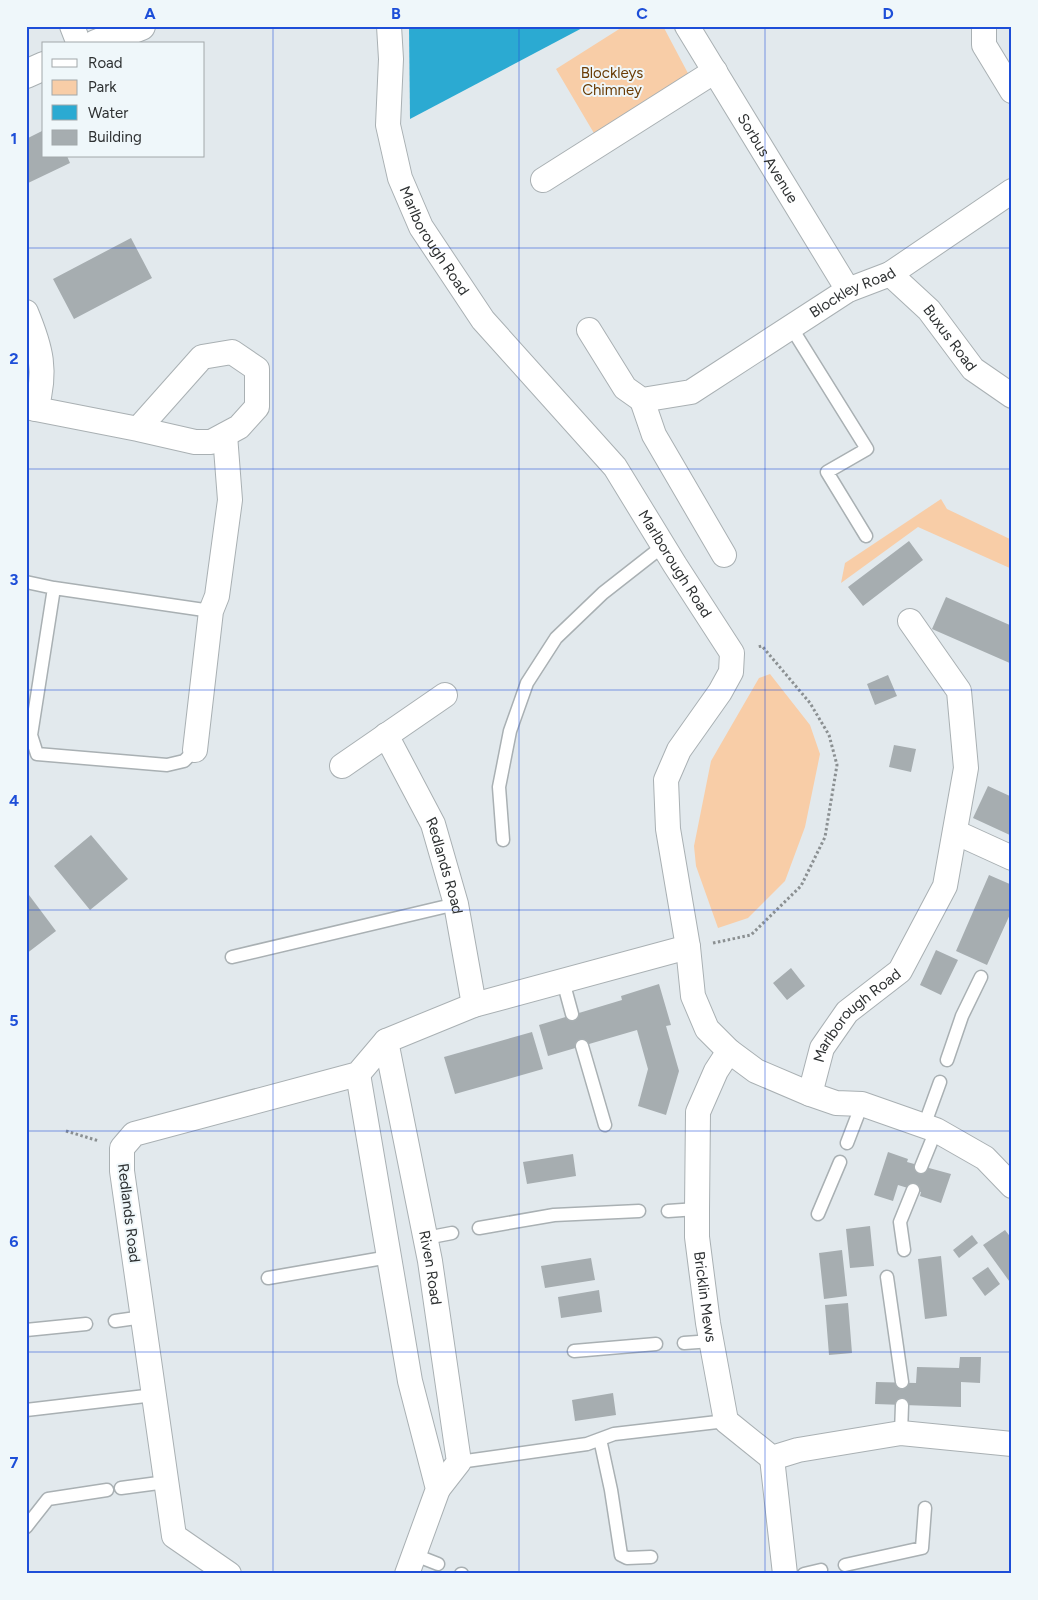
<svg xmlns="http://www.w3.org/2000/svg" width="1038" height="1600" viewBox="0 0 1038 1600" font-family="Figtree,sans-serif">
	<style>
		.green { fill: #f8cda7 }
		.water { fill: #2baad2 }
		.building { fill: #a6adb0 }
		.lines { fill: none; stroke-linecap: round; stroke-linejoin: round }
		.lane-casing { stroke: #a9b0b3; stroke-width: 15 }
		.street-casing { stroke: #a9b0b3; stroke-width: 26 }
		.secondary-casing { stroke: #a9b0b3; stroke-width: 30 }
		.path { stroke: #8b9092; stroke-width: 3; stroke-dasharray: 2.5 2.5; stroke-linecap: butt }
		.lane { stroke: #fff; stroke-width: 12 }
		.street { stroke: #fff; stroke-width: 24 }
		.secondary { stroke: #fff; stroke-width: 28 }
		.grid { fill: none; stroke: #1d4ed8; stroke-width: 1; stroke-opacity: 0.55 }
		.labels { text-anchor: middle; stroke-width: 4; stroke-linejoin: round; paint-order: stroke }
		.park-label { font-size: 15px; fill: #6a3c05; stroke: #eff7fa }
		.street-label { font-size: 15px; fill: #2e3132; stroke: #eff7fa }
		.neatline { fill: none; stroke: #1d4ed8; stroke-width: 2 }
		.grid-label { font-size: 16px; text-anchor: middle; font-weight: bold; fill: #1d4ed8 }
	</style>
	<rect width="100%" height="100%" fill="#e2e9ed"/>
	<path class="green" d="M624 26H663L691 79 598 140 556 69Z
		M941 499 947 509 1012 540V569L918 527 841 583 845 563Z
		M770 674 810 725 820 754 805 827 785 881 748 918 718 928 696 866 694 846 711 761 759 678Z"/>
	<path class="water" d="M409 26H586L410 119Z"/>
	<path class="building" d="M44 130V156H67L70 163 26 184V139Z
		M131 238 152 278 74 319 53 279Z
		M909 541 923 560 863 606 848 587Z
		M946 597 1012 626V664L932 629Z
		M888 675 897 696 875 705 867 684Z
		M894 745 916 749 911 772 889 767Z
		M988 786 1012 797V836L973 818Z
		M91 835 128 879 90 910 54 866Z
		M989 875 1012 885V910L987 965 956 951Z
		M26 891 56 931 26 954Z
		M936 950 958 960 941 995 920 985Z
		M791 968 805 986 787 1000 773 983Z
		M659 984 671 1025 666 1026 679 1071 666 1115 638 1106 648 1069 637 1030 548 1056 539 1025 622 1000 621 996Z
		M532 1032 543 1069 455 1094 444 1057Z
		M888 1152 908 1159 907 1162 951 1174 941 1203 920 1196 921 1192 898 1185 893 1201 874 1195Z
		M573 1154 576 1176 527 1184 523 1162Z
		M870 1226 874 1266 850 1268 846 1229Z
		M1005 1230 1012 1239V1285L983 1245Z
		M972 1235 978 1243 959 1258 953 1250Z
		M842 1250 847 1296 824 1299 819 1253Z
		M941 1256 947 1316 925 1319 918 1259Z
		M591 1258 595 1280 545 1288 541 1266Z
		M988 1267 1000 1284 985 1296 972 1278Z
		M599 1290 602 1312 561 1318 558 1297Z
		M848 1303 852 1353 829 1355 825 1305Z
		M960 1357H981L980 1383 961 1382V1407L875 1404 876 1382 916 1383 917 1367 959 1368Z
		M613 1393 616 1415 575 1421 572 1400Z"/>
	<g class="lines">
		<defs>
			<path id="lane" d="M791 327 867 449 827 472 866 536
				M26 582 54 588
				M195 750 184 761 167 765 37 754 31 735 54 588 211 611
				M503 840 499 787 510 731 527 683 556 638 603 593 663 546
				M232 957 456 904
				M563 981 572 1014
				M582 1046 605 1125
				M947 1060 962 1016 981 977
				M924 1126 940 1082
				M847 1143 862 1104
				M921 1167 936 1130
				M668 1211 697 1209
				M818 1214 840 1162
				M479 1228 554 1215 639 1211
				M426 1238 452 1233
				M904 1250 900 1222 913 1190
				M887 1277 902 1382
				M268 1278 389 1257
				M115 1321 143 1317
				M26 1330 86 1324
				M684 1343 712 1341
				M574 1351 656 1344
				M26 1410 154 1395
				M901 1433 902 1405
				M600 1439 611 1490 621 1555 627 1558 651 1557
				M459 1462 587 1444 614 1434 726 1421
				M121 1488 166 1482
				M26 1527 48 1499 107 1490
				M415 1555 438 1564
				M845 1565 922 1548 925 1508
				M461 1574H462
				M804 1574 821 1570"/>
			<g id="street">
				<path d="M72 26 79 44"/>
				<path id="s1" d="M389 26 391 59 388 125 400 178 421 227 483 320 615 467 675 565 732 653 731 672 720 692 679 750 666 780 668 829 688 947 693 996 707 1029 729 1051 756 1071 810 1094 836 1103 862 1104 936 1130 985 1158 1012 1186"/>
				<path id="s2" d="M687 26 848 290"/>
				<path d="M984 26V45L1012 91"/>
				<path d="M543 180 715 71"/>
				<path id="s3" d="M890 274 929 310 973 369 1012 396"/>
				<path d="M26 312C41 348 47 371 36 409L26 407"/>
				<path id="s4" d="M589 330 625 388 642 400 691 392 848 290 890 274 1012 191"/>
				<path d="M642 400 654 435 724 555"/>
				<path d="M36 409 138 429 202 357 232 352 257 369V407L239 427 211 442H195L138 429"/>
				<path id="s5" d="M386 735 433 824 456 904 474 1005"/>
				<path d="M195 750 211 611 217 596 230 500 225 435"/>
				<path d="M342 766 445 695"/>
				<path d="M955 832 1012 858"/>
				<path id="s6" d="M386 1041 430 1261 459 1462 438 1489"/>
				<path id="s7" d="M729 1051 716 1071 698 1112 697 1209V1237L708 1323 726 1421 772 1458 798 1450 901 1433 1012 1444"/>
				<path d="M358 1074 410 1381 438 1489 407 1574"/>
				<path id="s8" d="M810 1094 822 1048 847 1012 900 971 945 886 966 768 959 691 910 621"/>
				<path d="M772 1458 785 1574"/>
				<path d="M229 1574 174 1536 122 1171V1148L134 1134 358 1074 386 1041 474 1005 688 947"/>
			</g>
			<path id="secondary" d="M96 44 141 26
				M26 74 44 66"/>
		</defs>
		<use href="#lane" class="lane-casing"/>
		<use href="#street" class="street-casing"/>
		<use href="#secondary" class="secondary-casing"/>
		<path class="path" d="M713 943 751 935 801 886 825 837 837 765 829 735 810 703 762 646 757 647
			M66 1131 99 1141"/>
		<use href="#lane" class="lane"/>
		<use href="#street" class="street"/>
		<use href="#secondary" class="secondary"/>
	</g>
	<path class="grid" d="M273 26V1574M519 26V1574M765 26V1574M26 248H1012M26 469H1012M26 690H1012M26 910H1012M26 1131H1012M26 1352H1012"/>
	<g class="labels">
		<g class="park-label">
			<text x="612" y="78">Blockleys<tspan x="612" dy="17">Chimney</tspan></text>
		</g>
		<g class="street-label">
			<text dy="5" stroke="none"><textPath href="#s2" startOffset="155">Sorbus Avenue</textPath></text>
			<text dy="5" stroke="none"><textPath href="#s1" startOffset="225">Marlborough Road</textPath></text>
			<text dy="5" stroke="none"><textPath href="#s4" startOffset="329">Blockley Road</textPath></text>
			<text dy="5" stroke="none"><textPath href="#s3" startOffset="88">Buxus Road</textPath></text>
			<text dy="5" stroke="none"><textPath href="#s1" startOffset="630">Marlborough Road</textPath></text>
			<text dy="5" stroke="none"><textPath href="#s5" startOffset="144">Redlands Road</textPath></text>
			<text dy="5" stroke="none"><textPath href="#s8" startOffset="95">Marlborough Road</textPath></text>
			<text transform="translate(129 1213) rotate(83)" y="5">Redlands Road</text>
			<text dy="5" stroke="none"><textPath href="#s6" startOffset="231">Riven Road</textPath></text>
			<text dy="5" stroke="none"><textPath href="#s7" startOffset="254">Bricklin Mews</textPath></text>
		</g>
	</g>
	<rect width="1038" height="1600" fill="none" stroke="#eff7fa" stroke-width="55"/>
	<rect x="42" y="42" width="162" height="115" fill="#eff7fa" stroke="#a2a8aa"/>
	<rect x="52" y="59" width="25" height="8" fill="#ffffff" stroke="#a2a8aa"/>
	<text x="88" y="68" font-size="15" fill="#2e3132">Road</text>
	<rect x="52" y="80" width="25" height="15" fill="#f8cda7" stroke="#a2a8aa"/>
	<text x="88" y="92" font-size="15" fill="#2e3132">Park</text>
	<rect x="52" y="105" width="25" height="15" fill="#2baad2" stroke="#a2a8aa"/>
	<text x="88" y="118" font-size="15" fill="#2e3132">Water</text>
	<rect x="52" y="130" width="25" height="15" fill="#a6adb0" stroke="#a2a8aa"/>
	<text x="88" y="142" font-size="15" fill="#2e3132">Building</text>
	<rect x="28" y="28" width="982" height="1544" class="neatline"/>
	<g class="grid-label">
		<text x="150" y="19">A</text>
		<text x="396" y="19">B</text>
		<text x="642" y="19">C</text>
		<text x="888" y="19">D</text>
		<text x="14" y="144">1</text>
		<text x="14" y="364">2</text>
		<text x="14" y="585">3</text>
		<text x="14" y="806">4</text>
		<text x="14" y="1026">5</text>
		<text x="14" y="1247">6</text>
		<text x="14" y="1468">7</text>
	</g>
</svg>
